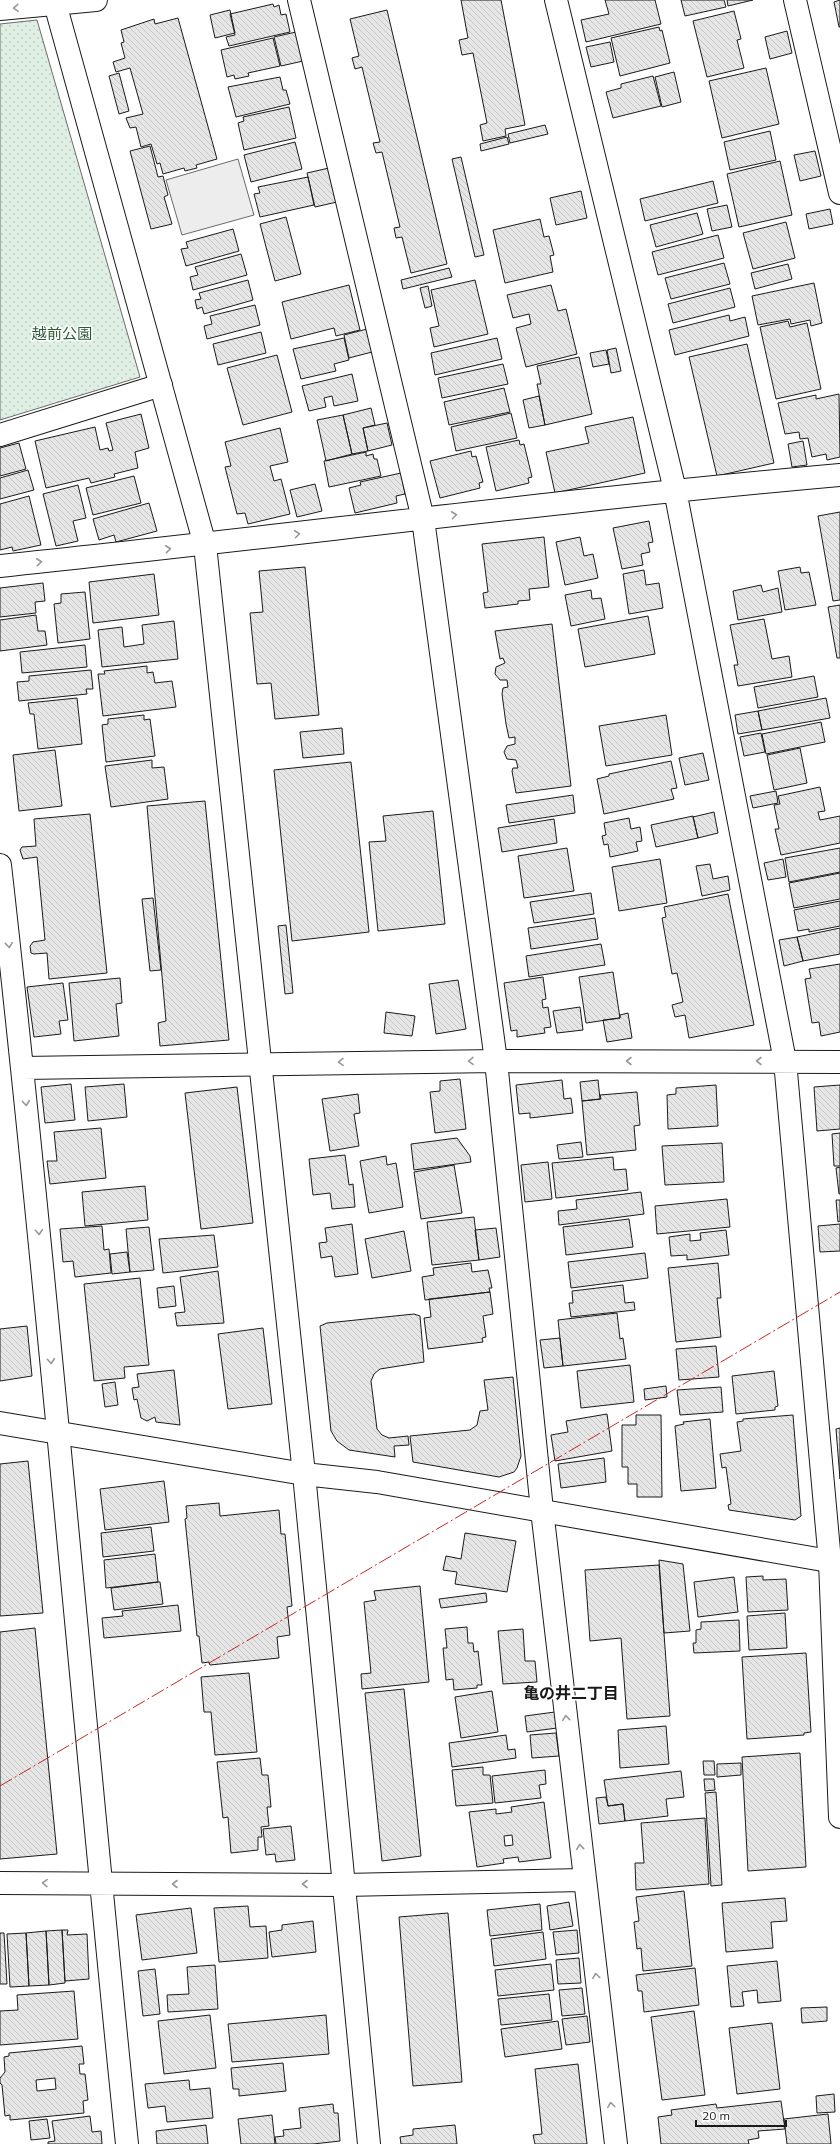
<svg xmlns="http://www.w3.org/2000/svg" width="840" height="2144" viewBox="0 0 840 2144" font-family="Mulish,'Noto Sans JP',sans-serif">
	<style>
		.green { fill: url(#green-dots); stroke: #6a6a6a }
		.parking { fill: #ededed; stroke: #6a6a6a }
		.building { fill: url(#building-back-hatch); stroke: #1a1a1a; fill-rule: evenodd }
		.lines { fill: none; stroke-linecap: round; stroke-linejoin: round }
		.minor-casing { stroke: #1a1a1a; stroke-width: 24 }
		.tertiary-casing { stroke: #1a1a1a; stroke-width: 24 }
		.minor { stroke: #fff; stroke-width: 22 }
		.tertiary { stroke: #fff; stroke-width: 22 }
		.power { stroke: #c62828; stroke-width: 1; stroke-dasharray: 14 3 2 3; stroke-linecap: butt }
		.oneway { stroke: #989898 }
		.labels { text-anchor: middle; stroke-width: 3; stroke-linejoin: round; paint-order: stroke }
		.park-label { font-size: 15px; fill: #2b5a34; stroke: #fff }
		.neighbourhood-label { font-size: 16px; font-weight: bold; fill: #1a1a1a; stroke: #fff }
	</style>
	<defs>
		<pattern id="green-dots" width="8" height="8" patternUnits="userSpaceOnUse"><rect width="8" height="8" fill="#e0efe3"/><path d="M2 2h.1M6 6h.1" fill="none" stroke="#c0ccc2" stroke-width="1.8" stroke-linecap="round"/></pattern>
		<pattern id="building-back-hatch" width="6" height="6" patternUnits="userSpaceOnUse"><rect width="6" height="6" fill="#e6e6e6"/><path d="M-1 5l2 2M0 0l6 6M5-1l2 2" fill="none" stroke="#c5c5c5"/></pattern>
	</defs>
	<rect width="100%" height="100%" fill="#fff"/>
	<path class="green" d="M37 20 140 377 0 420V24Z"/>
	<path class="parking" d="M238 159 254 215 182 235 166 180Z"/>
	<path class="building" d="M461 0H501L525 125 505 129 506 136 483 141 480 125 487 123 473 53 462 55 459 40 468 38Z
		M605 0H655L661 24 586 42 581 20 609 14Z
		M681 0H724L726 7 685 16Z
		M727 0H753L728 6Z
		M840 0V27H839L834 2Z
		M273 4 274 7 279 5 281 15 286 14 290 32 229 46 226 37 235 35 230 14Z
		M230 10 235 33 215 38 210 15Z
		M387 10 447 264 411 273 402 237 396 238 394 228 400 227 382 152 376 153 373 143 380 142 362 67 355 69 352 58 359 56 350 19Z
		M734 11 741 39 737 40 744 68 707 77 693 21Z
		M178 18 217 159 196 165 197 168 185 171 184 168 163 174 160 163 157 164 151 144 141 147 136 127 130 128 126 118 143 114 130 68 116 72 113 62 125 58 121 43 124 42 121 30 154 19 155 24Z
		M659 27 660 31 662 30 670 63 620 76 611 38Z
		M787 31 792 53 770 59 765 37Z
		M296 32 303 61 281 66 274 37Z
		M273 38 280 66 248 73 249 76 235 79 234 75 227 77 221 50Z
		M610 42 614 62 591 67 586 47Z
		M766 68 779 124 722 138 709 81Z
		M674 72 681 102 662 107 655 77Z
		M119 73 129 111 119 114 109 76Z
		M653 76 661 106 613 118 606 92 621 88V84Z
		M280 77 283 90H286L290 104 236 117 228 87Z
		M289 107 296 138 244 150 238 123 244 121 243 117Z
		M545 125 548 134 510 143 508 134Z
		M770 131 776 160 730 170 724 142Z
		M507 137 509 144 481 151 480 144Z
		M295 142 302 169 251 182 244 155Z
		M150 146 158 177 163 176 168 195 164 197 172 224 151 229 130 151Z
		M815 151 821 176 800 181 794 155Z
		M461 157 484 255 475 257 452 159Z
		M780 161 792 215 739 227 727 174Z
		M329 168 337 202 315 207 307 173Z
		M308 177 314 205 260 217 254 194 260 193 258 187Z
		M713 181 718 203 645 221 640 199Z
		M581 191 587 218 556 225 550 198Z
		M727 205 732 227 712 231 707 209Z
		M830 209 833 224 809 229 806 214Z
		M697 213 703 234 656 247 650 225Z
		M286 217 301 274 275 281 260 224Z
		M540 219 544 237 549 236 554 255 550 256 553 272 505 283 493 230Z
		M786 222 795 258 753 269 743 233Z
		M233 229 239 251 186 266 181 249 188 248 186 242Z
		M718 235 724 258 658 275 652 252Z
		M241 254 247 275 193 290 190 277 198 275 195 267Z
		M724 263 730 284 671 299 665 278Z
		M788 264 792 279 755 289 751 273Z
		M449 268 452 277 403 289 401 280Z
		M248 280 253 300 204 314 202 307 197 309 195 300 201 299 199 293Z
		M475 280 488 334 434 347 430 328 439 326 431 290Z
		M814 283 822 323 811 326 810 320 791 324 790 319 758 325 752 296Z
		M349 285 360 330 336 336 334 328 291 339 282 302Z
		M551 285 558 311 566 309 577 354 526 367 516 328 531 324 529 314 513 318 507 295Z
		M428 286 432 306 425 308 420 288Z
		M730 288 735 307 673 323 668 304Z
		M255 305 260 325 207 339 204 326 212 324 210 316Z
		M729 315 730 321 745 317 749 336 675 355 669 330Z
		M788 321 790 327 807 323 821 389 776 399 760 327Z
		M367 329 372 352 349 358 344 335Z
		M261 332 266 353 218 365 213 344Z
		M344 338 349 360 334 364 336 371 301 379 293 349Z
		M497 338 502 359 435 375 431 353Z
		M747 344 774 463 717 476 689 357Z
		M616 348 621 371 611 373 607 350Z
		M606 350 609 364 593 367 590 353Z
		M277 355 292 412 243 425 227 368Z
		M579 357 592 414 545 425 537 384H541L537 366Z
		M503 364 508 384 442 398 438 378Z
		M352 374 358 401 334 406 332 396 324 398 326 407 309 411 302 386Z
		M504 388 510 412 449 425 444 402Z
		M839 394 840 457 827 460 826 454 812 457 808 438 800 439 799 432 785 434 778 403 816 395V399Z
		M539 396 545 425 529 428 523 400Z
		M371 408 375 425 363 428 368 451 352 454 343 415Z
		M511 413 517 438 456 451 451 427Z
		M141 414 149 448 135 452 138 468 114 474 115 477 91 483 89 478 46 488 35 441 95 427 100 450 108 448 109 451 113 450 106 423Z
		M343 415 352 454 326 461 317 420Z
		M633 417 645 473 555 493 546 452 589 443 585 427Z
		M387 423 392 445 368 451 363 428Z
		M280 428 288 462 270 466 274 481 281 479 290 514 248 524 245 513 237 514 225 467 231 466 225 442Z
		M519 440 520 445 524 444 532 477 528 478 529 483 496 491 486 447Z
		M803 441 807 465 792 467 788 444Z
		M19 443 26 469 0 476V448Z
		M471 451 472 457 476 456 483 482 479 483 480 488 440 498 430 461Z
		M366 452V456L373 454 374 459H377L381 476 329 487 324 461Z
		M28 470 34 490 0 499V478Z
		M401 473 405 494 396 496 397 503 355 513 349 488 361 485 360 482Z
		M134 476 141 503 93 515 86 488Z
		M315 484 322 511 297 517 290 490Z
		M78 485 86 518 73 521 78 541 56 546 43 494Z
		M29 496 41 545 13 551 12 547 0 550V504Z
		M149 503 157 531 116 542 114 535 99 540 93 519Z
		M840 512V600L833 601 818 516Z
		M649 521 653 542 648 543 650 552 641 554 643 565 622 569 613 528Z
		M544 537 549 587 529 589 530 600 518 601V604L485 608 483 593 488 592 482 544Z
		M580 537 584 556 593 554 598 578 565 585 556 542Z
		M305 567 319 715 275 719 271 683 257 684 250 613 263 612 259 571Z
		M800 567 801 573 809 572 816 605 785 610 778 571Z
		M644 570 646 585 659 583 663 608 629 614 623 574Z
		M154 574 159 615 93 623 89 582Z
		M43 583 45 601 35 602 36 613 0 617V588Z
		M761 585 763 592 778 588 782 612 738 620 733 591Z
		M591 590 592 599 601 598 605 619 571 626 565 595Z
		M85 592 90 639 58 643 54 604 61 603V594Z
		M840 605V658H837L828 607Z
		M36 615 38 631H45L47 645 0 651V620Z
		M648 616 655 654 585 667 578 629Z
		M764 619 772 659 789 656 792 677 738 686 734 665H738L730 625Z
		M174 621 178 659 102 667 98 630 122 627 124 647 144 644 142 625Z
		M552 624 571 786 516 793 512 771 513 768H518L516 760 507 759 504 752 507 746 515 744V737L509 738 506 724 502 694 503 688 508 687 507 680H500L495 674 496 667 505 663 503 658 500 659 495 631Z
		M85 645 87 667 22 673 20 652Z
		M147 666V673L153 672 155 683 172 681 176 707 103 716 98 674H105L104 671Z
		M91 670 93 689H86L87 694 19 701 17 682 29 681V676Z
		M814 676 818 697 758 708 754 687Z
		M77 698 82 744 38 749 34 714H30L28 703Z
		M826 698 830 718 762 730 758 711Z
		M758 711 762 730 738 734 735 715Z
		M144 715V720L150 719 155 756 106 762 102 725 108 724V719Z
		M666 715 672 755 606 766 599 726Z
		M821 722 825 742 766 754 762 734Z
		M342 728 344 754 303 758 300 732Z
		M761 733 765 752 744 756 740 737Z
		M800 748 807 783 774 790 767 755Z
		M55 750 62 806 19 811 13 755Z
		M703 753 709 780 685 785 679 758Z
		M152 760V768L164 767 168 799 111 807 105 766Z
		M671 761 677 788 671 789 674 799 604 814 597 779 609 776V774Z
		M351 762 369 932 292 941 274 770Z
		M820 787 825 811 818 812 820 820 840 816V843L781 855 775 829H779L774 805 780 804 778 796Z
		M776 791 778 803 753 808 750 796Z
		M573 795 575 813 509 823 506 805Z
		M205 801 229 1040 160 1046 158 1023 166 1021 147 806Z
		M433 811 445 924 378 931 369 842 386 841 383 816Z
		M714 812 718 833 698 838 693 817Z
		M90 814 107 973 49 979 47 953 34 954 31 953 30 946 33 942 45 940 37 857 23 859 20 850 22 847 36 846 34 819Z
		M693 816 698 838 656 847 651 825Z
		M629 818 631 829 640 827 642 841 636 842 638 851 610 857 608 844 604 845 602 836 606 835 604 823Z
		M554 819 557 843 502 852 498 828Z
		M567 848 574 891 524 898 518 856Z
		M840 848V872L789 882 785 858Z
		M660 859 667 903 619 911 612 867Z
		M783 859 786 877 768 880 764 863Z
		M710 864 713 879 728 876 730 890 702 896 696 866Z
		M840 873V899L794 908 789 883Z
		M591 893 594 914 534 923 530 902Z
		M728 894 754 1025 689 1038 685 1015 675 1017 672 1005 683 1002 677 973 672 974 662 918 666 917 664 907Z
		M153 898 161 970 150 971 142 899Z
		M840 901V926L809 932V929L798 931 794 910Z
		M595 918 598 939 531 949 528 928Z
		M286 925 293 993 285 994 278 926Z
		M840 928V954L803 961 797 937Z
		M797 937 803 961 784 966 779 940Z
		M601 944 605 965 529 977 526 956Z
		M840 964V1032L821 1036 819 1022 812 1023 805 979 811 978 809 969Z
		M613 972 620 1018 586 1023 579 977Z
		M543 977 546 999 542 1000 543 1008 548 1007 551 1027 544 1028 545 1033 517 1037V1030L511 1031 504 983Z
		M120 978 122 1003 116 1004 119 1036 74 1041 69 983Z
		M458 980 466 1029 436 1034 429 984Z
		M63 983 68 1020 59 1021 61 1034 34 1037 27 987Z
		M580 1007 583 1030 557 1033 553 1011Z
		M386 1012 415 1016 412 1036 384 1033Z
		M628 1013 632 1038 607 1042 603 1020 620 1018V1015Z
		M460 1079 466 1129 435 1133 430 1092 440 1091V1081Z
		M562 1080 564 1099 571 1098 573 1113 530 1118V1113L519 1114 516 1085Z
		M598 1080 600 1099 582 1101 580 1082Z
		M71 1084 75 1120 45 1123 41 1087Z
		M124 1084 127 1117 88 1121 85 1087Z
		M716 1085 718 1126 668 1129 667 1095 676 1094V1088Z
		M840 1085V1129L817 1131 814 1087Z
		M237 1087 253 1223 201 1229 185 1093Z
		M637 1092 640 1125 634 1126 636 1150 587 1155 582 1101 601 1099 600 1095Z
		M358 1094 360 1113 354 1114 359 1146 330 1151 322 1099Z
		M101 1128 106 1178 50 1184 47 1161H57L54 1132Z
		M840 1133V1166H834L832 1134Z
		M457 1138 470 1156 471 1162 414 1170 411 1144Z
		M581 1142 583 1157 559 1159 557 1145Z
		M722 1143 724 1182 665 1185 662 1146Z
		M345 1155 349 1185 353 1184 355 1207 332 1209 330 1193 313 1195 309 1159Z
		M386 1156 387 1165 396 1163 403 1207 369 1213 360 1161Z
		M613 1157 614 1170 626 1169 628 1190 556 1198 552 1163Z
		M548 1162 552 1199 525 1202 521 1165Z
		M454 1165 462 1213 421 1219 414 1172Z
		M840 1167V1194H839L836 1168Z
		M145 1186 148 1220 85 1226 82 1192Z
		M641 1192 644 1214 559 1225 558 1211 577 1209 576 1200Z
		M727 1199 730 1227 657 1234 655 1206Z
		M836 1200H840V1221L838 1222Z
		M474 1217 479 1260 432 1265 427 1222Z
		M629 1219 633 1247 566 1255 563 1227Z
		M352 1224 358 1274 335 1277 332 1256 321 1258 319 1243 327 1242 325 1228Z
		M840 1224V1251L820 1252 818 1226Z
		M102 1226 104 1250 109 1249 111 1273 75 1277 73 1261 63 1262 60 1229Z
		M149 1227 154 1270 130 1272 126 1229Z
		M496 1228 500 1257 479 1260 475 1230Z
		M726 1230 729 1255 687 1260V1255L671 1256 669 1237 690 1234V1241L701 1240 700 1233Z
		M404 1231 411 1271 372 1278 365 1239Z
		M214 1235 218 1267 163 1273 159 1239Z
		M127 1252 130 1272 112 1274 110 1254Z
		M645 1253 648 1278 571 1288 568 1262Z
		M471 1263 472 1272 488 1270 492 1288H489L490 1292 425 1300 422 1277 434 1275 433 1268Z
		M718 1263 721 1298H717L721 1337 676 1342 668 1268Z
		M218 1271 224 1323 177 1326 175 1313 185 1312 180 1277Z
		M140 1278 149 1365 124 1367 125 1378 94 1381 84 1284Z
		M623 1285 625 1303 634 1302 635 1310 571 1317 569 1303H573L572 1291Z
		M174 1286 176 1306 159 1308 157 1288Z
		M490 1292 493 1314 483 1316 486 1337 482 1338 483 1342 428 1349 424 1318 431 1317 429 1299Z
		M617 1313 620 1339 623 1338 626 1359 563 1366 558 1320Z
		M414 1314 420 1316 424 1362 380 1369 374 1374 371 1381 377 1429 382 1435 389 1438 408 1436 409 1445 394 1446 395 1457 349 1450 337 1441 331 1431 320 1326 327 1323Z
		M27 1326 32 1376 0 1381V1329Z
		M263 1328 272 1404 228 1409 218 1334Z
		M560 1338 563 1366 544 1368 540 1340Z
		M716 1346 719 1377 679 1380 676 1349Z
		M630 1365 634 1402 581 1408 577 1371Z
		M174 1370 180 1425 156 1422 155 1417 147 1421 141 1418 137 1399 134 1400 132 1388 139 1387 137 1374Z
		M774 1371 778 1406 775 1407V1410L736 1414 732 1376Z
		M513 1377 521 1456 517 1468 514 1472 499 1477 413 1462 410 1436 470 1430 477 1425 480 1411 488 1410 484 1380Z
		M115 1382 118 1405 105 1407 102 1384Z
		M666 1386 667 1397 645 1400 644 1389Z
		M721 1387 723 1412 680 1415 677 1390Z
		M607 1414 612 1451 555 1461 551 1435 568 1432 566 1421Z
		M636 1415H661L662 1497H637V1484H628V1467H622V1425H636Z
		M793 1415 801 1516 795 1520 729 1510 728 1505 731 1504 726 1467 722 1468 720 1454 741 1451 737 1422 743 1421V1419Z
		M710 1419 716 1488 681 1491 675 1426 684 1424 683 1422Z
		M840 1428V1479L836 1429Z
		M604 1458 606 1482 561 1488 558 1464Z
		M28 1461 43 1613 0 1616V1464Z
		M164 1481 169 1522 105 1530 100 1489Z
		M219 1503 220 1516 279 1510 281 1534H285L292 1606 287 1607 290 1635 277 1637 279 1658 210 1665 209 1662 202 1663 199 1636H197L185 1519 187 1518 186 1506Z
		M151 1527 154 1551 103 1557 101 1533Z
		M465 1533 516 1541 507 1592 455 1584 457 1572 443 1570 446 1556 461 1559Z
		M155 1554 158 1582 106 1588 104 1560Z
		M659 1560 683 1564 690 1631 664 1633Z
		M659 1565 670 1716 627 1719 621 1638 590 1641 585 1570Z
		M763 1576V1580L786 1579 788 1610 748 1612 746 1577Z
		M734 1577 738 1612 698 1617 694 1582Z
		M158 1582H160L163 1604 114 1610 111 1588Z
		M420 1586 429 1682 362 1689 361 1674 371 1673 364 1602 376 1600 374 1591Z
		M486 1593 487 1602 441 1608 439 1599Z
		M178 1605 181 1631 104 1638 102 1618 123 1616 122 1611Z
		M785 1613 787 1648 749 1650 747 1616Z
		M739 1620 740 1651 694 1653 693 1643H696V1630L701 1629V1622Z
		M467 1627 468 1643H473L474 1652 478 1651 482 1685H477V1688L454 1690 453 1679 446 1680 443 1648H447L445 1629Z
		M35 1628 57 1854 0 1859V1632Z
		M523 1629 525 1661H535L537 1682 503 1684 498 1631Z
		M806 1653 811 1732 804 1733V1735L747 1739 742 1657Z
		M249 1673 257 1752 215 1755 211 1712H204L201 1677Z
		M404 1689 421 1856 382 1861 365 1693Z
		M492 1691 498 1732 461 1738 455 1697Z
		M555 1712 557 1728 527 1732 525 1716Z
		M666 1726 669 1764 620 1768 618 1730Z
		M556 1733 559 1756 532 1758 530 1735Z
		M506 1735 508 1750 515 1749 516 1758 452 1767 449 1743Z
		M800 1753 806 1867 748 1871 742 1757Z
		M260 1758 262 1775H268L271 1807H267L269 1826 261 1827 262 1837H258V1850L231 1853 228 1817 223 1818 217 1762Z
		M703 1761H714L715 1775H704Z
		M741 1763V1775L717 1777V1764Z
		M483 1767V1775H490L493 1803 456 1806 452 1770Z
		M545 1770 546 1784 539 1785 541 1798 495 1803 492 1776Z
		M681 1771 684 1797 666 1799 668 1816 625 1821 623 1804 608 1806 604 1780Z
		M704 1779H714L715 1790 705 1791Z
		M716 1792 722 1885 711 1886 705 1793Z
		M606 1797 608 1806 623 1804 625 1821 599 1824 596 1798Z
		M544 1802 551 1858 519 1862 518 1857 503 1859 504 1863 477 1867 469 1812 496 1809V1814L512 1812 511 1807ZM512 1835 513 1845 505 1846 504 1836Z
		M705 1818 709 1884 636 1890 635 1863H644L641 1823Z
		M291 1826 295 1860 276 1862 275 1854 266 1855 263 1829Z
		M684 1891 692 1966 643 1971 641 1948 637 1949 634 1922 639 1921 636 1897Z
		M785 1898 787 1921 771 1922 773 1948 726 1952 722 1903Z
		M569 1902 573 1926 550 1930 547 1906Z
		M540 1904 542 1930 490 1936 487 1910Z
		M248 1906 250 1927 266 1926 268 1958 219 1962 214 1908Z
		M191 1908 197 1953 142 1960 136 1915Z
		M448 1913 462 2082 413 2086 399 1917Z
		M313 1921 316 1952 272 1957 269 1932 282 1930V1925Z
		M62 1930 65 1983 49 1985 46 1931Z
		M62 1930H68L67 1935 87 1934 89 1979 65 1981Z
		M577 1930 579 1953 556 1955 553 1932Z
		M46 1931 49 1985 29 1986 26 1933Z
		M543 1932 546 1959 494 1966 491 1939Z
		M0 1933H4L7 1984H0Z
		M26 1933 29 1986 10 1987 7 1934Z
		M579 1958 581 1983 558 1984 556 1960Z
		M777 1961 781 2001 758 2003 757 1990 742 1992 744 2006 731 2007 727 1966Z
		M551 1964 554 1990 498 1996 495 1970Z
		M215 1965 218 2009 168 2012 167 1995 189 1994 187 1967Z
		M695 1968 699 2005 644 2012 642 1991H638L636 1975Z
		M155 1969 160 2014 143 2016 138 1971Z
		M582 1988 585 2014 562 2016 559 1990Z
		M74 1991 78 2039 0 2045V2011L18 2010 17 1995Z
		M549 1994 552 2020 501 2025 498 1999Z
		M827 2007V2021L802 2023 801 2008Z
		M694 2011 705 2095 662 2100 651 2017Z
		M210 2015 216 2068 164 2074 158 2021Z
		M326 2015 329 2054 232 2062 228 2024Z
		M587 2016 590 2042 566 2045 562 2019Z
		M558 2021 562 2049 505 2057 501 2029Z
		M772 2023 780 2089 737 2094 729 2028Z
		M82 2046 84 2064H79L80 2074H85L88 2100 83 2101 84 2113 10 2120V2115L5 2116 2 2085 0 2083V2078L5 2072 4 2057 9 2056V2053ZM55 2078 56 2089 37 2091 36 2080Z
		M283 2063 286 2091 239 2096V2089H233L231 2068Z
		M578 2064 587 2144H535L533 2135 542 2134 535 2069Z
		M189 2080 190 2090 210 2088 213 2118 167 2122 165 2106 148 2108 145 2084Z
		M834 2094 835 2112 817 2113 816 2096Z
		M781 2101 785 2129 758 2131 759 2138 748 2140 749 2144H661L658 2117 672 2115 671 2110 716 2104 717 2108Z
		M333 2104 334 2113H338L340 2141 313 2144H276L275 2137 284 2136 283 2130 301 2128 299 2108Z
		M828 2114 831 2144H787L784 2119Z
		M272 2115 275 2144H241L238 2119Z
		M90 2116 92 2132 101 2131 102 2144H48V2142L55 2141 52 2121Z
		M47 2119 50 2138 31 2140 29 2121Z
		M206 2125 208 2144H157L156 2131Z
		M455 2125 457 2144H401L400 2137 413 2135V2129Z"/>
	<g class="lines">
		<defs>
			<path id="minor" d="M299 0 423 519 496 1061 542 1510 616 2144
				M556 0 675 490 785 1061 830 1562 840 1817
				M795 0 840 193
				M0 9 96 0
				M0 435 161 385
				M0 566C280 537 559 500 840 475
				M0 865C48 1291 83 1718 127 2144
				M23 1068 496 1061 840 1062
				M0 1883 344 1885 584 1880"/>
			<path id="tertiary" d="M54 0 205 545 304 1474 369 2144
				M0 1423 304 1474 377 1482 840 1563"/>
		</defs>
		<use href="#minor" class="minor-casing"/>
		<use href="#tertiary" class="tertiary-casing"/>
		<use href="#minor" class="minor"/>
		<use href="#tertiary" class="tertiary"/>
		<path class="power" d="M0 1786 840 1292"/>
	</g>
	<defs><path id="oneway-chevron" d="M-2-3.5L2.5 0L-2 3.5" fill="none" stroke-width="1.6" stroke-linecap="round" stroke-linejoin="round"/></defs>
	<g class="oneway">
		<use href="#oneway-chevron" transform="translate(16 8) rotate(176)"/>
		<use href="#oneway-chevron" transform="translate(454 515) rotate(-7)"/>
		<use href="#oneway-chevron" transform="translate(297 534) rotate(-7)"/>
		<use href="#oneway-chevron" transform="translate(168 549) rotate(-6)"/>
		<use href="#oneway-chevron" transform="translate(39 562) rotate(-6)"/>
		<use href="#oneway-chevron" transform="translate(9 945) rotate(84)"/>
		<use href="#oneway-chevron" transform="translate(471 1061) rotate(179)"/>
		<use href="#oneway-chevron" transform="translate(629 1061) rotate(180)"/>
		<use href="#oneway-chevron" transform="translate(759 1061) rotate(180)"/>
		<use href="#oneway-chevron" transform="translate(341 1062) rotate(179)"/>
		<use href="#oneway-chevron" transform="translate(26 1103) rotate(85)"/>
		<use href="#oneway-chevron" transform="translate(39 1232) rotate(85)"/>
		<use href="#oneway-chevron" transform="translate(51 1361) rotate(85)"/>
		<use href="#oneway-chevron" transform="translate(566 1718) rotate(-96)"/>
		<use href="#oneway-chevron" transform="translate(580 1847) rotate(-96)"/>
		<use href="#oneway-chevron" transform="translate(45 1883) rotate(-179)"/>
		<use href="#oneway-chevron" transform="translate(175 1884) rotate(-180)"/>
		<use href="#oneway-chevron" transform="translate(305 1884) rotate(-180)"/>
		<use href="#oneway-chevron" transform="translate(596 1976) rotate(-97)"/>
		<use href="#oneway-chevron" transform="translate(611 2105) rotate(-97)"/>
	</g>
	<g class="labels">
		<g class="park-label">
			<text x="62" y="339">越前公園</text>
		</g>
		<g class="neighbourhood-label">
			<text x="571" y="1699">亀の井二丁目</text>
		</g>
	</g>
	<path d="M696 2120v6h90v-6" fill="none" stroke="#1a1a1a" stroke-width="2"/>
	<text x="702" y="2120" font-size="12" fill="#1a1a1a" stroke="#ffffff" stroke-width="3" paint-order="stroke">20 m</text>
</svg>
